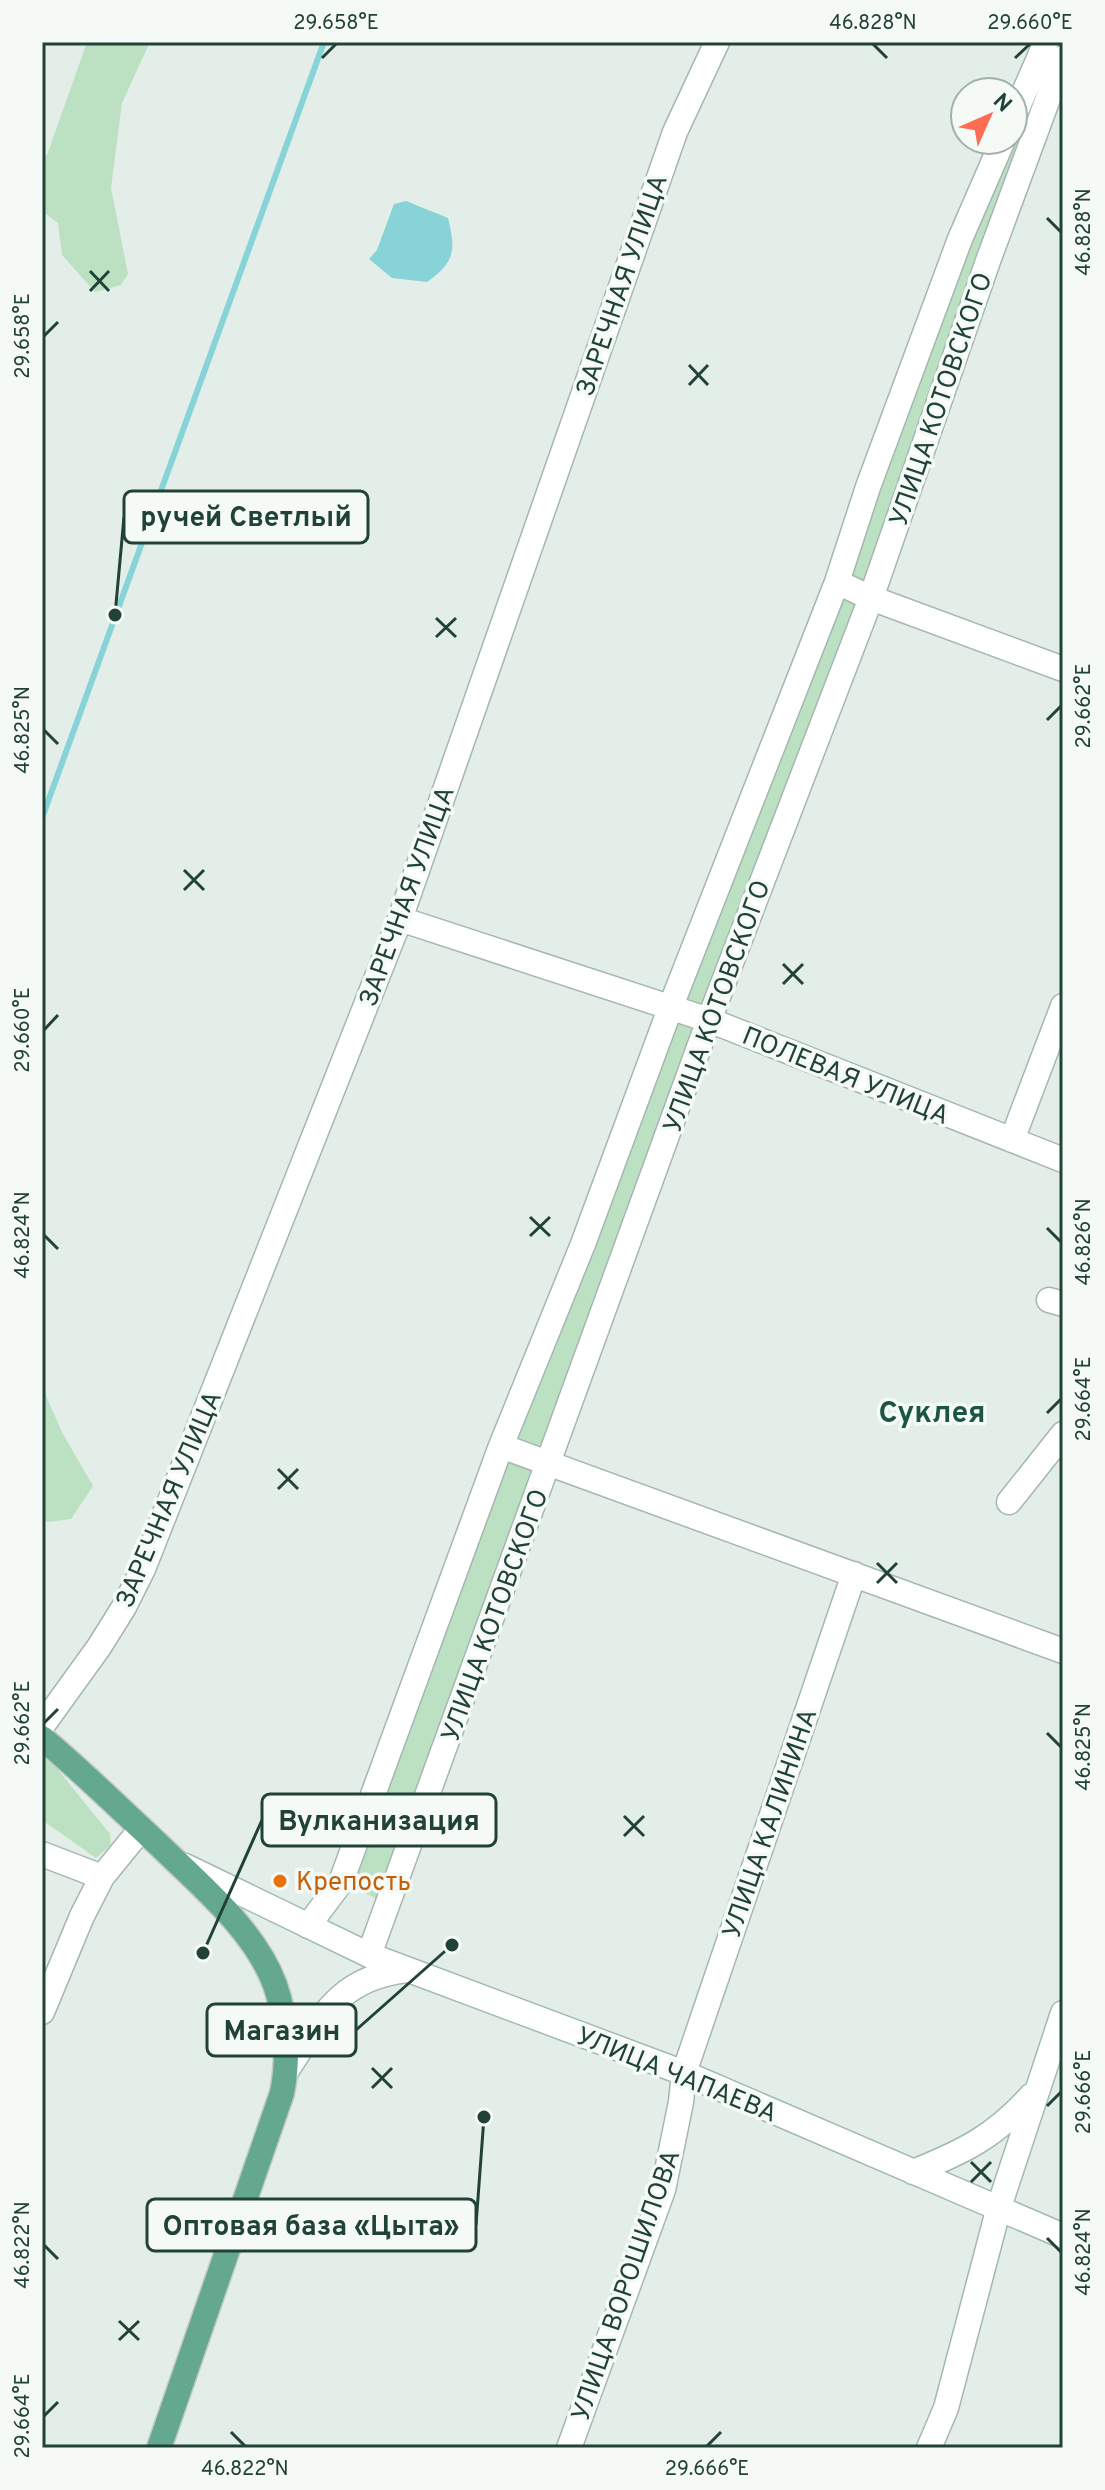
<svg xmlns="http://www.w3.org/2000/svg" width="1105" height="2490" viewBox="0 0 1105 2490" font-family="Overpass,sans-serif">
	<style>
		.green { fill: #bbe1c2 }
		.water { fill: #87d3d8 }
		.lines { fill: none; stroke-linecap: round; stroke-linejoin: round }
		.stream { stroke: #87d3d8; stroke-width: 6 }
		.street-casing { stroke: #a5b7b0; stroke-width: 27 }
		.secondary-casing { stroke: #a1bbb0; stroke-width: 27 }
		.primary-casing { stroke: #c1cac7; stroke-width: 27 }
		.street { stroke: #fff; stroke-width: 24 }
		.secondary { stroke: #fff; stroke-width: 24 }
		.primary { stroke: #64a890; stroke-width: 24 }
		.ticks { fill: none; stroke: #214236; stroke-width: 3 }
		.food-dot { fill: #e8710a; stroke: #f5faf7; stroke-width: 3 }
		.labels { text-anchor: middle; stroke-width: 7; stroke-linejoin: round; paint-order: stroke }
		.street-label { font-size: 26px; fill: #214236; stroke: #f5faf7 }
		.food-label { font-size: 26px; fill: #c56008; stroke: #f5faf7; text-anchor: start }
		.quarter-label { font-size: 30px; font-weight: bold; fill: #1b5642; stroke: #f5faf7 }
		.leader { fill: none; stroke: #214236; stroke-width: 3 }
		.callout-dot { fill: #214236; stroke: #f5faf7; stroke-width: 3 }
		.callout { fill: #f5faf7; stroke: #214236; stroke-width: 3 }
		.callout-label { font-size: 28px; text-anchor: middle; font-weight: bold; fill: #214236 }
		.neatline { fill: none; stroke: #214236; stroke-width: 3 }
		.ticks-label { font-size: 20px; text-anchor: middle; fill: #214236 }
	</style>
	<rect width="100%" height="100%" fill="#e3eee9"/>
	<path class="green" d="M87 42H150L122 103 111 188 128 274 121 285 95 292 62 255 58 223 42 211V157L47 155Z
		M1058 42 1063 57 388 1904 341 1882 868 487 1013 140V118Z
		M42 1387 63 1434 93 1486 71 1519 47 1522 42 1518Z
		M42 1750 110 1834 111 1845 96 1858 42 1820Z"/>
	<path class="water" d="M406 201 448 218C456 251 455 262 427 282L392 278 369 259 377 250 394 204Z"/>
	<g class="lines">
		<path class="stream" d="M42 818 324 42"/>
		<defs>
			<path id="street" d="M1013 118 1046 42
				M837 582 871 598 1063 669
				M400 919 709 1020 1063 1160
				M1012 1140 1063 1006
				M1049 1300 1063 1304
				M501 1446 1063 1651
				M1009 1502 1063 1434
				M42 1726 99 1647 124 1607 143 1569 400 919 675 132 717 42
				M42 1854 102 1877
				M308 1926 341 1882 501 1446 583 1244 671 1006 837 582 868 487 960 239 1003 140
				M369 1955 709 1020 871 598 988 261 1063 58
				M42 2012 82 1916 102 1877 141 1829
				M287 2070C322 2017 338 1978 407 1970
				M569 2448 663 2190 681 2102 684 2073 854 1574
				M929 2448 946 2408 999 2207"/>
			<path id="secondary" d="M185 1866 369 1955 684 2073 1063 2236
				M913 2172C963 2152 994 2137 1031 2096
				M999 2207 1063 2013"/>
			<path id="primary" d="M42 1738C83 1772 120 1809 159 1845 199 1884 255 1930 275 1985 287 2019 289 2058 282 2093L159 2448"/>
		</defs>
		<use href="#street" class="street-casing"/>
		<use href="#secondary" class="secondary-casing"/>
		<use href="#primary" class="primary-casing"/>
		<use href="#street" class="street"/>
		<use href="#secondary" class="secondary"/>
		<use href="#primary" class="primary"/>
	</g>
	<path class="ticks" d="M873 44 887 58M322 58 336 44M1015 58 1030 44M1047 218 1061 232M90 271 109 291M90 291 109 271M44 336 58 322M689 365 708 385M689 385 708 365M436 618 456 637M436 637 456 618M1047 720 1061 706M44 730 58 744M184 870 204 890M184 890 204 870M783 964 803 984M783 984 803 964M44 1030 58 1015M530 1217 550 1236M1047 1228 1061 1242M44 1235 58 1249M530 1236 550 1217M1047 1413 1061 1399M278 1469 298 1489M278 1489 298 1469M877 1563 897 1583M877 1583 897 1563M44 1723 58 1709M1047 1733 1061 1747M624 1816 644 1836M624 1836 644 1816M372 2068 392 2088M372 2088 392 2068M1047 2106 1061 2092M971 2162 991 2182M971 2182 991 2162M1047 2238 1061 2252M44 2245 58 2259M119 2321 139 2340M119 2340 139 2321M44 2416 58 2402M231 2432 245 2446M707 2446 721 2432"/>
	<circle class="food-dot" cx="280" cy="1881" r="8"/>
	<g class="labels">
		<g class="street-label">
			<text transform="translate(621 285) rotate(-71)" y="9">ЗАРЕЧНАЯ УЛИЦА</text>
			<text transform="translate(940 399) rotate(-71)" y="9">УЛИЦА КОТОВСКОГО</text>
			<text transform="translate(406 896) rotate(-70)" y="9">ЗАРЕЧНАЯ УЛИЦА</text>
			<text transform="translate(716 1006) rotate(-70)" y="9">УЛИЦА КОТОВСКОГО</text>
			<text transform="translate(846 1075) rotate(22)" y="9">ПОЛЕВАЯ УЛИЦА</text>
			<text transform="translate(168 1499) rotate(-67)" y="9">ЗАРЕЧНАЯ УЛИЦА</text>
			<text transform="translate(494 1615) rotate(-70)" y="9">УЛИЦА КОТОВСКОГО</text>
			<text transform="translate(769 1823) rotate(-71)" y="9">УЛИЦА КАЛИНИНА</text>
			<text transform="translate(677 2074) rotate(22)" y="9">УЛИЦА ЧАПАЕВА</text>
			<text transform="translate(625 2285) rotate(-71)" y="9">УЛИЦА ВОРОШИЛОВА</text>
		</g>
		<g class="food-label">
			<text x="296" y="1890">Крепость</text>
		</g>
		<g class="quarter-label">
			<text x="932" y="1422">Суклея</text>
		</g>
	</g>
	<path class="leader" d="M115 615L124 517M203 1953L262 1820M452 1945L356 2030M484 2117L476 2225"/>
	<g class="callout-dot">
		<circle cx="115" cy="615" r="8"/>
		<circle cx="203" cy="1953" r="8"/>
		<circle cx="452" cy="1945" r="8"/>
		<circle cx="484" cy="2117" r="8"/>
	</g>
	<g class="callout">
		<rect x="124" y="491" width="244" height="52" rx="8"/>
		<rect x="262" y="1794" width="234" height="52" rx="8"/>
		<rect x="207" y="2004" width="149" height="52" rx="8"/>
		<rect x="147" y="2199" width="329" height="52" rx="8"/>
	</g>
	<g class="callout-label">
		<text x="246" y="526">ручей Светлый</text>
		<text x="379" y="1830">Вулканизация</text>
		<text x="282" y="2040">Магазин</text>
		<text x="311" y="2235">Оптовая база «Цыта»</text>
	</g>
	<rect width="1105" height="2490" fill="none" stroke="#f5faf7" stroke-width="88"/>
	<g transform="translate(989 116) rotate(45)"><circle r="38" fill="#f5faf7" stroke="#a0b0aa" stroke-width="2"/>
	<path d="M0-6L14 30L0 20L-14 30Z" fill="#fe6d52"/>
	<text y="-12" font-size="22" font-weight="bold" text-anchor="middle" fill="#214236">N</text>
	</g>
	<rect x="44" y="44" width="1017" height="2402" class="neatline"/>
	<g class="ticks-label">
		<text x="336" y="29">29.658°E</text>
		<text x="873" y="29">46.828°N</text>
		<text x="1030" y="29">29.660°E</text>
		<text transform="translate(1083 232) rotate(-90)" y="7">46.828°N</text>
		<text transform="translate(22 336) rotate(-90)" y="7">29.658°E</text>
		<text transform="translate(1083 706) rotate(-90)" y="7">29.662°E</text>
		<text transform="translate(22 730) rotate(-90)" y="7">46.825°N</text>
		<text transform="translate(22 1030) rotate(-90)" y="7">29.660°E</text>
		<text transform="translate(22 1235) rotate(-90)" y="7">46.824°N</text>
		<text transform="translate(1083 1242) rotate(-90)" y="7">46.826°N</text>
		<text transform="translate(1083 1399) rotate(-90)" y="7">29.664°E</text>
		<text transform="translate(22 1723) rotate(-90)" y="7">29.662°E</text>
		<text transform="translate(1083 1747) rotate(-90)" y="7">46.825°N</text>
		<text transform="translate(1083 2092) rotate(-90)" y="7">29.666°E</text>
		<text transform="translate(22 2245) rotate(-90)" y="7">46.822°N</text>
		<text transform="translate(1083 2252) rotate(-90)" y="7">46.824°N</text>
		<text transform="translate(22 2416) rotate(-90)" y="7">29.664°E</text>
		<text x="245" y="2475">46.822°N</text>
		<text x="707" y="2475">29.666°E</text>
	</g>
</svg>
